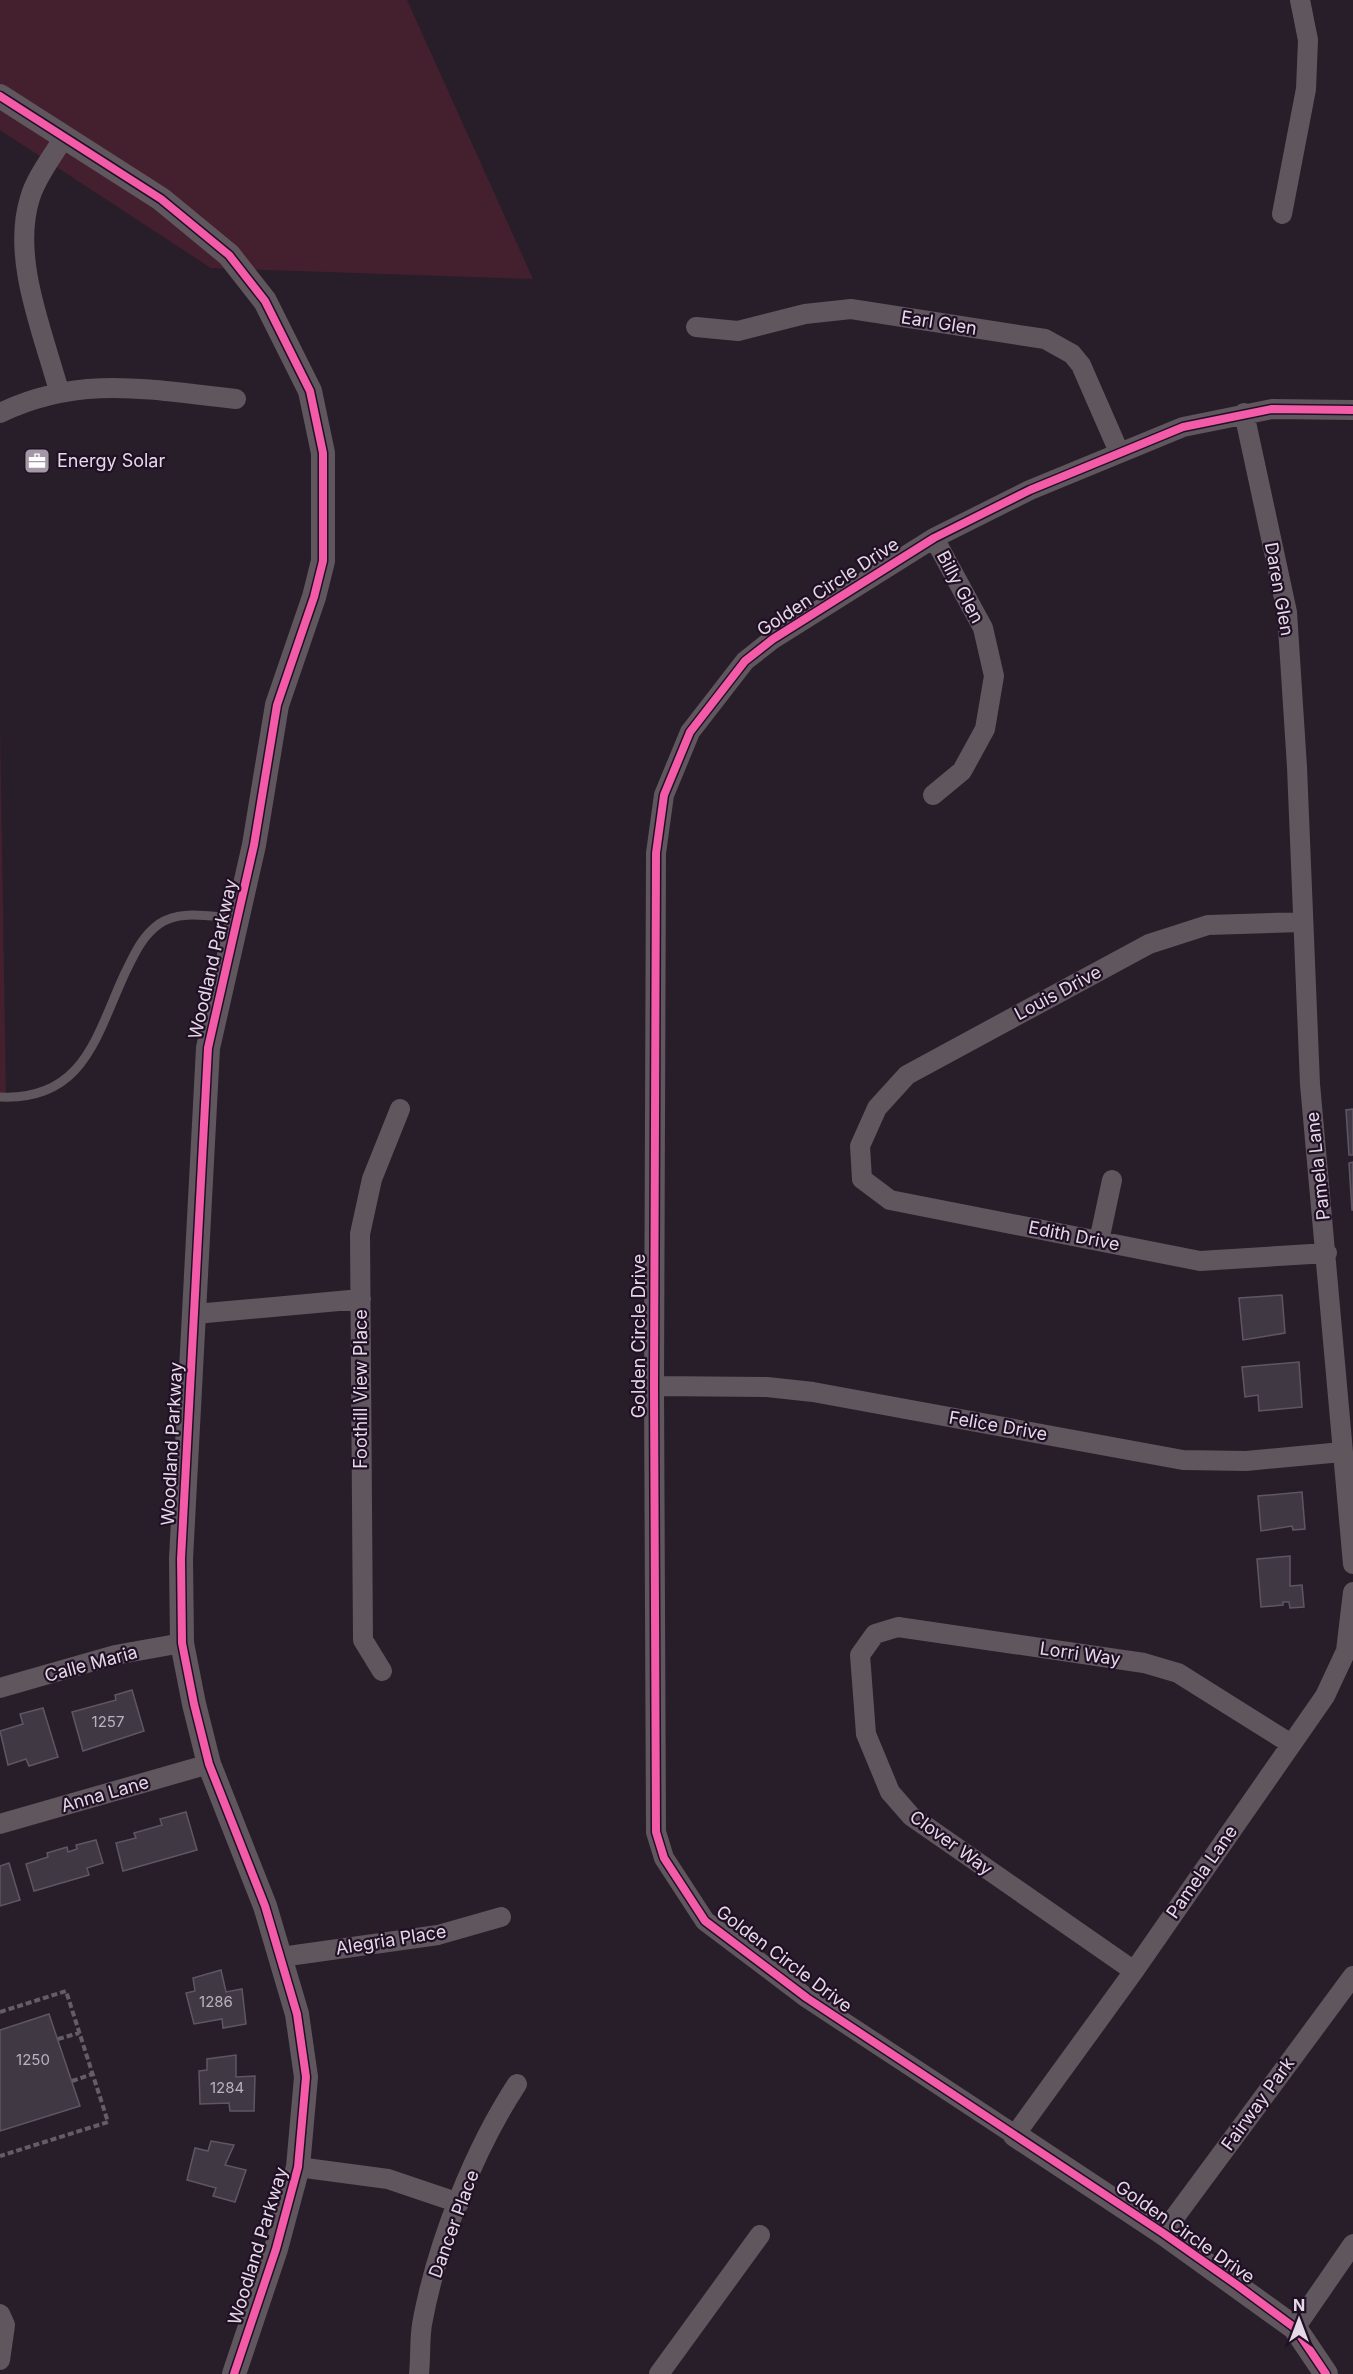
<svg xmlns="http://www.w3.org/2000/svg" width="1353" height="2374" viewBox="0 0 1353 2374" font-family="Inter,sans-serif">
	<style>
		.green { fill: #44202f }
		.building { fill: #403944; stroke: #5e5763; stroke-width: 1.5 }
		.lines { fill: none; stroke-linecap: round; stroke-linejoin: round }
		.path { stroke: #655d64; stroke-width: 4; stroke-dasharray: 6 3; stroke-linecap: butt }
		.service { stroke: #5f565e; stroke-width: 9 }
		.minor { stroke: #5f565e; stroke-width: 20 }
		.tertiary { stroke: #5f565e; stroke-width: 24 }
		.cycleway-casing { stroke: #211025; stroke-width: 11 }
		.cycleway { stroke: #f35aa7; stroke-width: 8 }
		.labels { text-anchor: middle; stroke-width: 4.5; stroke-linejoin: round; paint-order: stroke }
		.number-label { font-size: 15px; fill: #bcb1be }
		.street-label { font-size: 18px; fill: #e5d9e7; stroke: #211025 }
		.poi-label { font-size: 18px; fill: #e5d9e7; stroke: #211025; text-anchor: start }
	</style>
	<rect width="100%" height="100%" fill="#281e2a"/>
	<path class="green" d="M0 0H407L533 279 211 268 0 130Z
		M0 725 6 1100H0Z"/>
	<path class="building" d="M1353 1109V1155H1349L1346 1110Z
		M1353 1162V1210H1352L1349 1163Z
		M1282 1295 1285 1333 1243 1340 1239 1298Z
		M1299 1362 1302 1407 1259 1411 1258 1395 1245 1397 1242 1367Z
		M1302 1492 1305 1529 1293 1530 1292 1526 1261 1531 1258 1496Z
		M1290 1556V1586L1302 1585 1304 1607 1290 1608 1289 1602H1283V1605L1261 1607 1257 1559Z
		M132 1690 144 1731 83 1751 72 1712 116 1700 115 1695Z
		M43 1708 58 1757 29 1766 26 1759 8 1765 0 1731 23 1724 20 1714Z
		M186 1812 197 1850 123 1871 116 1843 136 1838 134 1833 162 1825 160 1819Z
		M96 1840 103 1863 87 1868 89 1875 34 1891 26 1864 48 1857 47 1853 67 1847 68 1852 77 1849 76 1845Z
		M9 1863 20 1900 0 1906V1866Z
		M221 1970 226 1992 242 1989 246 2024 223 2028 222 2019 194 2024 186 1993 195 1991 193 1978Z
		M49 2014 80 2106 0 2131V2030Z
		M236 2055V2077L255 2076 254 2111H230L229 2103 200 2104 199 2071 207 2070V2059Z
		M211 2141 234 2145 225 2165 246 2170 235 2202 213 2196 216 2188 187 2180 195 2148 208 2151Z"/>
	<g class="lines">
		<path class="path" d="M0 2012 66 1991 108 2122 0 2156
			M58 2039 79 2033
			M72 2081 92 2074"/>
		<path class="service" d="M0 1097C84 1101 96 1036 125 973 134 955 142 936 159 924 180 909 212 917 236 918"/>
		<path class="minor" d="M1282 214 1306 89 1308 40 1300 0
			M696 327 738 331 805 314 851 309 1045 339 1072 354 1081 365 1119 452
			M59 391C43 332 11 258 30 198 36 177 53 156 64 137
			M1353 410 1272 409 1183 427 1030 490 934 538 773 639 745 661 690 732 664 795 656 853 654 1386 656 1832 664 1858 705 1921 807 1998 1015 2135 1134 1971 1325 1696 1346 1651 1353 1592
			M0 413C81 374 150 390 236 399
			M1244 413 1287 612 1297 767 1310 1084 1353 1564
			M933 795 962 771 985 729 994 676 983 628 934 538
			M1301 922 1208 925 1149 944 907 1075 877 1108 860 1146 862 1179 890 1200 1200 1261 1327 1253
			M1099 1241 1112 1180
			M195 1314 361 1299
			M654 1386 767 1387 813 1392 1183 1460 1246 1461 1342 1452
			M382 1671 363 1640 360 1234 372 1179 400 1109
			M0 1688 115 1655 182 1643
			M0 1824 209 1764
			M281 1957 438 1935 501 1917
			M1134 1971 911 1816 890 1792 866 1734 860 1655 875 1634 898 1627 1144 1663 1178 1673 1291 1744
			M298 2167 388 2179 459 2203
			M1163 2233 1353 1976
			M0 2314 5 2325 0 2360
			M1295 2328 1353 2244
			M419 2374C421 2356 419 2336 423 2319 438 2241 474 2150 517 2084
			M659 2374 760 2235"/>
		<path class="tertiary" d="M0 96 161 199 229 255 265 301 310 391 323 453V561L314 597 277 705 254 845 208 1048 181 1559 182 1643 194 1704 209 1764 265 1906 297 2014 306 2077 298 2167 276 2249 234 2374
			M1015 2135 1163 2233 1295 2328 1326 2374"/>
		<defs>
			<path id="cycleway" d="M0 96 161 199 229 255 265 301 310 391 323 453V561L314 597 277 705 254 845 208 1048 181 1559 182 1643 194 1704 209 1764 265 1906 297 2014 306 2077 298 2167 276 2249 234 2374
				M1326 2374 1295 2328 1237 2285 1163 2233 807 1998 705 1921 664 1858 656 1832 654 1386 656 853 664 795 690 732 745 661 773 639 934 538 1030 490 1183 427 1272 409 1353 410"/>
		</defs>
		<use href="#cycleway" class="cycleway-casing"/>
		<use href="#cycleway" class="cycleway"/>
	</g>
	<defs>
		<symbol id="office-square" viewBox="-11 -11 22 22"><rect x="-9" y="-9" width="18" height="18" rx="4" fill="#a398a5" stroke="#211025"/><path d="M-6-3h4V-5.5h4V-3h4V5H-6ZM-1-4.5V-3h2v-1.5ZM-6 0V1H6V0Z" fill="#fff"/></symbol>
	</defs>
	<g fill-rule="evenodd">
		<use href="#office-square" x="22" y="446" width="30" height="30"/>
	</g>
	<g class="labels">
		<g class="number-label">
			<text x="108" y="1727">1257</text>
			<text x="216" y="2007">1286</text>
			<text x="33" y="2065">1250</text>
			<text x="227" y="2093">1284</text>
		</g>
		<g class="street-label">
			<text transform="translate(939 323) rotate(9)" y="6">Earl Glen</text>
			<text transform="translate(828 587) rotate(-33)" y="6">Golden Circle Drive</text>
			<text transform="translate(960 587) rotate(62)" y="6">Billy Glen</text>
			<text transform="translate(1279 589) rotate(80)" y="6">Daren Glen</text>
			<text transform="translate(213 959) rotate(-77)" y="6">Woodland Parkway</text>
			<text transform="translate(1058 993) rotate(-28)" y="6">Louis Drive</text>
			<text transform="translate(1318 1166) rotate(-96)" y="6">Pamela Lane</text>
			<text transform="translate(1074 1236) rotate(11)" y="6">Edith Drive</text>
			<text transform="translate(639 1336) rotate(-90)" y="6">Golden Circle Drive</text>
			<text transform="translate(361 1389) rotate(-90)" y="6">Foothill View Place</text>
			<text transform="translate(998 1426) rotate(10)" y="6">Felice Drive</text>
			<text transform="translate(172 1444) rotate(-87)" y="6">Woodland Parkway</text>
			<text transform="translate(1080 1654) rotate(8)" y="6">Lorri Way</text>
			<text transform="translate(91 1664) rotate(-15)" y="6">Calle Maria</text>
			<text transform="translate(105 1794) rotate(-16)" y="6">Anna Lane</text>
			<text transform="translate(951 1843) rotate(36)" y="6">Clover Way</text>
			<text transform="translate(1202 1872) rotate(-55)" y="6">Pamela Lane</text>
			<text transform="translate(391 1940) rotate(-9)" y="6">Alegria Place</text>
			<text transform="translate(784 1959) rotate(37)" y="6">Golden Circle Drive</text>
			<text transform="translate(1258 2104) rotate(-54)" y="6">Fairway Park</text>
			<text transform="translate(454 2224) rotate(-70)" y="6">Dancer Place</text>
			<text transform="translate(1185 2232) rotate(35)" y="6">Golden Circle Drive</text>
			<text transform="translate(258 2246) rotate(-73)" y="6">Woodland Parkway</text>
		</g>
		<g class="poi-label">
			<text x="57" y="467">Energy Solar</text>
		</g>
	</g>
	<g transform="translate(1299 2320)" stroke="#211025" stroke-width="4.5" paint-order="stroke">
	<path d="M0-4.5L10 22L0 15L-10 22Z" fill="#e5d9e7"/>
	<text y="-9" font-size="16" font-weight="bold" text-anchor="middle" fill="#e5d9e7">N</text>
	</g>
</svg>
